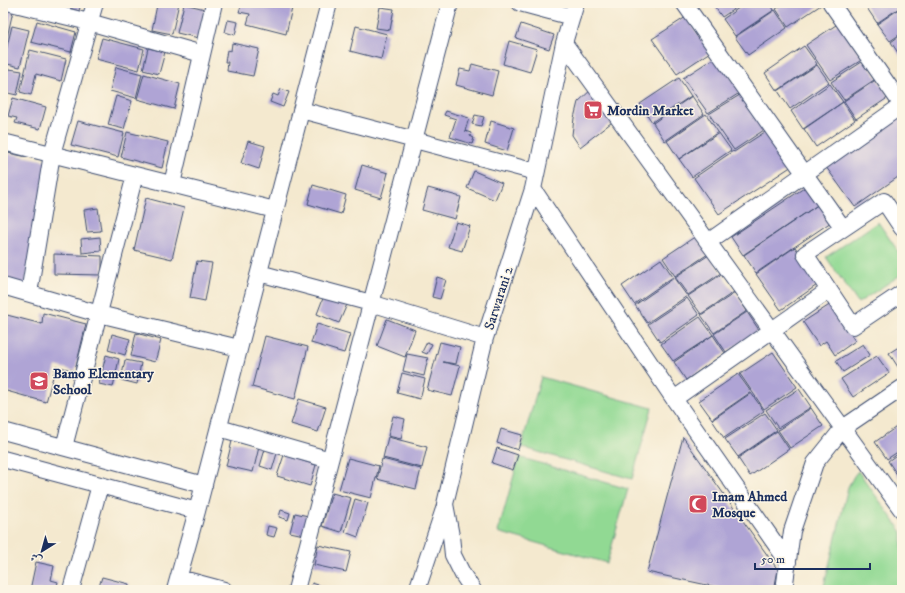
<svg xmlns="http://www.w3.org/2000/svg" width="905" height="593" viewBox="0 0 905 593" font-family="'IM FELL DW Pica',Amiri,serif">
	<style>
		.green { fill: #91d993; stroke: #568478 }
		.building { fill: #afa4d5 }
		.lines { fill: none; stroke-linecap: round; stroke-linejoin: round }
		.minor-casing { stroke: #3c4b6f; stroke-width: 18 }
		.minor { stroke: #fff; stroke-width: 16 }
		.labels { text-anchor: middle; stroke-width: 3; stroke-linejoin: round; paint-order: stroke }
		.poi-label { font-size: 14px; font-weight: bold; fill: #1b2f5e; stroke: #fcf5e5; text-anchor: start }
		.street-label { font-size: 14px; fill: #1b2f5e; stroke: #fcf5e5 }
	</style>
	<rect width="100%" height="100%" fill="#fcf5e5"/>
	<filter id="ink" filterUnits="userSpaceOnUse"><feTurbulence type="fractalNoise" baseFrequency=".025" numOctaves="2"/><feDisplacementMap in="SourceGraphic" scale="8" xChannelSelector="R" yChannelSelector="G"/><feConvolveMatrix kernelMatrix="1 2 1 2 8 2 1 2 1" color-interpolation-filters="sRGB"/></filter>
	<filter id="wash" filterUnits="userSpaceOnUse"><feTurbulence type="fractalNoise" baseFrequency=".012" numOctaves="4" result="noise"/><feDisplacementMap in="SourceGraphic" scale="16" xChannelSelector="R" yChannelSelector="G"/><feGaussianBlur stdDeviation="0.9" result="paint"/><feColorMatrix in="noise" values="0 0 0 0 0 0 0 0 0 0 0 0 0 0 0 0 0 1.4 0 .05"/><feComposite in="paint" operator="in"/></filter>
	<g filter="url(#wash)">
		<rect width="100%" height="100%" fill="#f4e9cf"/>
		<path class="green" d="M878 222 902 257V274L858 303 826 257Z
			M541 377 652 408 632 479 521 447Z
			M519 457 628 489 607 563 498 532Z
			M858 471 902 532V590H823L848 487 854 476Z"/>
		<g id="blocks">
			<path class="building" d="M53 3H81L79 11Z
				M152 3H179L172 34 152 30 157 5Z
				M242 3H269L292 8 286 34 247 24 250 14 239 12Z
				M712 3H743L722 17Z
				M746 3H770L774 10 735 36 723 19Z
				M785 3H819L821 5 788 27 776 9Z
				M868 3H902V6L877 23 865 5Z
				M184 4 205 9 199 38 177 33Z
				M380 7 394 9 390 30 376 28Z
				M902 7V33L890 41 877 24Z
				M3 8 13 11 4 51H3Z
				M775 10 787 28 748 55 735 37Z
				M686 17 710 52 677 74 652 39Z
				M228 20 238 22 235 35 225 32Z
				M37 21 76 32 71 52 31 42Z
				M839 23 863 59 830 80 806 45Z
				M521 24 554 35 549 49 516 38Z
				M12 26 29 30 20 67 3 63Z
				M356 26 387 34 381 59 350 51Z
				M902 34V59L891 42Z
				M102 38 144 49 139 70 96 59Z
				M509 41 537 49 530 72 503 64Z
				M232 43 259 49 253 76 227 71 228 62H225L227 50 231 51Z
				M804 46 817 64 777 91 765 73Z
				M148 48 165 52 159 74 143 70Z
				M30 50 66 59 61 81 36 74 31 95 20 92Z
				M717 56 741 92 708 113 683 78Z
				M865 60 877 78 844 100 831 82Z
				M472 64 498 71 492 95 456 85 460 69 470 71Z
				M817 65 829 82 790 109 778 91Z
				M116 67 142 74 136 98 110 91Z
				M3 68 22 71 17 95 3 92Z
				M144 74 180 84 174 109 137 99Z
				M679 78 691 96 652 122 640 104Z
				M877 79 889 97 856 119 844 101Z
				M830 84 843 102 803 129 791 111Z
				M593 88 616 119 580 147 572 135 574 118 578 102Z
				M281 89 289 92 283 107 270 102 273 94 278 96Z
				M743 93 767 128 734 150 709 114Z
				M116 96 132 101 124 129 108 125Z
				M692 96 704 114 665 141 653 123Z
				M13 98 46 107 40 129 15 123 17 118 8 116Z
				M843 102 855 120 816 147 804 129Z
				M446 111 469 118 465 131 471 133 470 136 474 138 472 144 450 137 456 119 444 115Z
				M706 114 718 132 679 159 667 141Z
				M475 115 484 117 481 126 472 124Z
				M898 117 902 123V183L898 177 855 207 826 167Z
				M78 121 124 133 118 157 71 145Z
				M491 121 514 128 507 151 485 144Z
				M768 130 792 166 719 214 694 178 733 151 734 152Z
				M127 132 168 142 162 168 121 157Z
				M719 133 731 150 692 177 679 159Z
				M248 141 265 146 259 169 241 163Z
				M3 152 47 161 25 288 3 282Z
				M362 165 388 173 381 198 355 190Z
				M474 171 502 183 495 200 467 188Z
				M810 184 822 202 743 255 731 237Z
				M313 185 346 195 341 214 308 204Z
				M428 188 461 197 455 219 422 210Z
				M146 198 184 208 172 259 134 250Z
				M822 202 834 220 756 273 744 255Z
				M98 208 101 231 87 232 84 210Z
				M456 222 470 226 462 251 448 247Z
				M696 236 708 254 675 276 663 258Z
				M100 237 101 251 82 253 81 239Z
				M795 247 820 283 781 310 756 274Z
				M54 254 102 256V275L54 274Z
				M709 255 721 273 688 295 675 277Z
				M661 259 673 277 634 304 622 286Z
				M197 261 212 263 205 301 190 298Z
				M722 274 734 292 701 314 688 296Z
				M437 277 446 280 440 299 432 297Z
				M674 278 687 296 647 323 635 305Z
				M325 293 348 302 339 323 317 314Z
				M735 293 747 311 714 333 701 315Z
				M687 298 699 315 660 342 648 324Z
				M831 304 855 341 835 355 826 341 819 346 803 322Z
				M747 312 759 330 726 352 714 334Z
				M43 313 86 324 75 371 56 366 46 402 3 390V314L42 324Z
				M700 317 713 335 673 361 661 344Z
				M387 319 415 330 405 357 377 346Z
				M317 324 350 334 344 353 311 343Z
				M136 333 161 340 155 362 131 356Z
				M112 334 130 339 125 355 108 350Z
				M713 335 725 353 686 380 674 362Z
				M265 336 308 347 295 399 252 387Z
				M427 342 432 344 427 354 422 352Z
				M440 342 460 347 456 364 443 362 460 366 452 396 427 390Z
				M863 344 870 355 843 372 836 361Z
				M902 345V364L898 367 889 353Z
				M773 352 797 387 764 409 740 374Z
				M407 354 428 358 424 376 403 371Z
				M106 355 119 359 113 387 99 384Z
				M877 356 889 373 853 397 841 379Z
				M125 360 141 363 137 384 121 380Z
				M402 373 425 379 420 399 397 393Z
				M738 374 751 392 712 419 699 401Z
				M799 389 811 407 778 428 766 410Z
				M751 393 764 411 724 438 712 420Z
				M299 399 326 407 318 432 291 424Z
				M811 408 823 426 790 448 778 430Z
				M765 413 777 430 738 457 725 439Z
				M393 416 405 419 401 439 388 436Z
				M902 423V449L887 459 875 442Z
				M501 429 522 435 518 450 497 443Z
				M777 431 789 449 750 476 738 458Z
				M388 437 427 447 422 468 383 458Z
				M683 437 778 570 774 590H730L647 572Z
				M232 441 259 447 253 472 226 466Z
				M266 446 278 450 272 470 260 466Z
				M497 448 518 455 513 470 492 463Z
				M902 451V477L900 479 888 461Z
				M284 455 316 465 310 486 277 476Z
				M348 458 379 466 371 498 339 490Z
				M382 459 421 469 416 489 377 479Z
				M332 493 351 498 341 532 322 526Z
				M355 499 368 503 358 537 345 532Z
				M281 510 290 513 288 520 279 517Z
				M295 513 308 516 304 535 290 532Z
				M268 526 277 528 274 537 266 535Z
				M318 545 351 552 346 572 314 565Z
				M36 562 54 566 51 580 58 582 56 590H30Z
				M102 577 129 584 128 590H98Z
				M312 583 334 590H310Z"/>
		</g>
	</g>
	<g filter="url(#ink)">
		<use href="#blocks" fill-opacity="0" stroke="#3c4b6f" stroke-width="1"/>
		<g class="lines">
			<defs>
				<path id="minor" d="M11 3 89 22 202 54
					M520 3 572 17
					M684 3 843 228
					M831 3 902 105
					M564 43 902 510
					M301 110 536 172
					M3 142 275 210
					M172 184 214 3
					M533 189 674 399 788 562
					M902 228 884 201 805 254 853 326 902 293
					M708 242 902 105
					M259 273 371 303 485 338
					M3 286 99 314 239 348
					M29 293 52 154 95 3
					M674 399 829 290
					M219 428 330 460
					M3 431 204 485
					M64 447 135 175
					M3 459 197 511
					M179 578 224 590
					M71 590 100 485
					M175 590 197 511 329 3
					M296 590 450 3
					M417 590 445 506
					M473 590 463 575 453 555 451 536 445 504 485 338 533 189 564 43 576 3
					M784 590 792 531 815 463 843 428 902 388"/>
			</defs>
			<use href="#minor" class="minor-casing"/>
			<use href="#minor" class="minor"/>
		</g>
	</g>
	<defs>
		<symbol id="supermarket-square" viewBox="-11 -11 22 22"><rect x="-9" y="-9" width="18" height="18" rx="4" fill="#d1495b" stroke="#fcf5e5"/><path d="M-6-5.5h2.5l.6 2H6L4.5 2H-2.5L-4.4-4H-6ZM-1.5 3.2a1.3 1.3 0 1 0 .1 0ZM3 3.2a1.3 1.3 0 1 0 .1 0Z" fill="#fff"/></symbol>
		<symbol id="school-square" viewBox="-11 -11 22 22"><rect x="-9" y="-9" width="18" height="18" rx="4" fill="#d1495b" stroke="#fcf5e5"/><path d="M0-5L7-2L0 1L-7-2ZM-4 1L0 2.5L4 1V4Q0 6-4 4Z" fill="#fff"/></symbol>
		<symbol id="mosque-square" viewBox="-11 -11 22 22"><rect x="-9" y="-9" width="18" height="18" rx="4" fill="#d1495b" stroke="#fcf5e5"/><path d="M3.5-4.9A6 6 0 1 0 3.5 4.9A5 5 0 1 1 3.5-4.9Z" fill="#fff"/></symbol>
	</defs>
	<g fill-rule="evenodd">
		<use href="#supermarket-square" x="582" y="99" width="22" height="22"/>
		<use href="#school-square" x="28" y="370" width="22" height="22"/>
		<use href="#mosque-square" x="687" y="493" width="22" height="22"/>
	</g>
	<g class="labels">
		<g class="poi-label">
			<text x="607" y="115">Mordin Market</text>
			<text x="53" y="378">Bamo Elementary<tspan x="53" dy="16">School</tspan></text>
			<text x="712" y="501">Imam Ahmed<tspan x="712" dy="16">Mosque</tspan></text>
		</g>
		<g class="street-label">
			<text transform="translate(498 298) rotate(-72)" y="5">Sarwarani 2</text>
		</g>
	</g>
	<rect width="905" height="593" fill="none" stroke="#fcf5e5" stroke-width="16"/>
	<g transform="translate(42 551) rotate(217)" stroke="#fcf5e5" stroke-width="3" paint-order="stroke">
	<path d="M0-3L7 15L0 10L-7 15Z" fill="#1b2f5e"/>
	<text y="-6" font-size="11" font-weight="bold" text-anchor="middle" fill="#1b2f5e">ش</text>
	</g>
	<path d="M755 563v6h115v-6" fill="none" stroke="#1b2f5e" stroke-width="2"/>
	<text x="761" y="563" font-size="12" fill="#1b2f5e" stroke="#fcf5e5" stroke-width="3" paint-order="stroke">50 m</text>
</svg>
